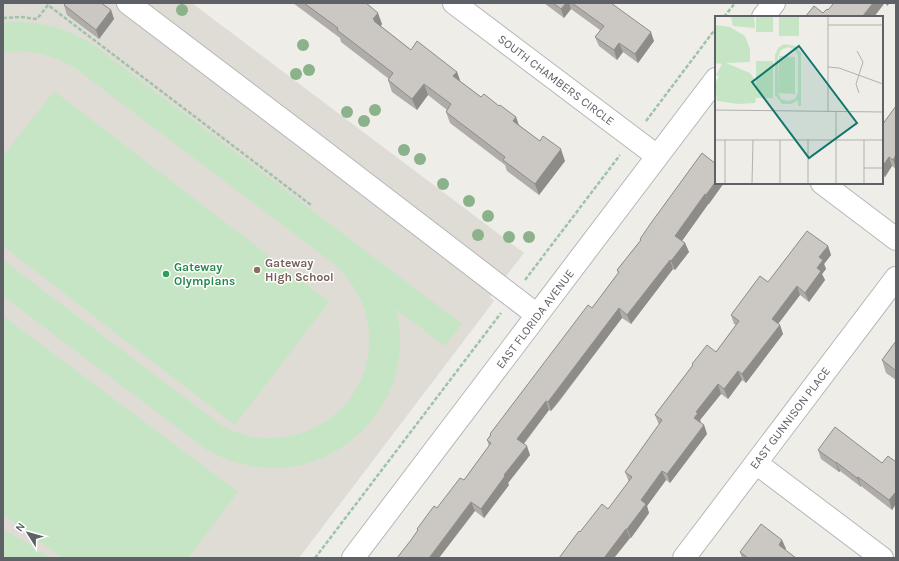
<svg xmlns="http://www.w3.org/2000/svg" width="899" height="561" viewBox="0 0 899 561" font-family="Karla,sans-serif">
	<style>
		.education { fill: #dfdcd5 }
		.green { fill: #c5e5c5 }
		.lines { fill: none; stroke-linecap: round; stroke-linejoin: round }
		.minor-casing { stroke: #b4b7ba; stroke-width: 24 }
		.path { stroke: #9dc3a8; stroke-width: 2.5; stroke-dasharray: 4 2; stroke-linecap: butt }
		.minor { stroke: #fff; stroke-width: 22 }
		.tree { fill: #8bb28a }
		.wall { fill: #afaca9 }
		.shaded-wall { fill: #8e8c89 }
		.building { fill: #cbc8c4; stroke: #8e8c89 }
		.education-dot { fill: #8d6e63; stroke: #fff; stroke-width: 1.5 }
		.leisure-dot { fill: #2e9e5b; stroke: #fff; stroke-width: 1.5 }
		.labels { text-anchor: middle; stroke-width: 3; stroke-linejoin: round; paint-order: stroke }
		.street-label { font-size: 12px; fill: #5e6266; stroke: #fff }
		.education-label { font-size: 12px; font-weight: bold; fill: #785e54; stroke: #fff; text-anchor: start }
		.leisure-label { font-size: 12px; font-weight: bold; fill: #27864d; stroke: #fff; text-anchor: start }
		.inset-road { fill: none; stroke: #b1b1af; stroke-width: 1 }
		.view { fill: #0f766e; fill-opacity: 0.15; stroke: #0f766e; stroke-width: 2 }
		.inset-edge { fill: none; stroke: #5e6266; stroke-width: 2 }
	</style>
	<rect width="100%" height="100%" fill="#efede7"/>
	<path class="education" d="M3 3H192L524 253 490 297 494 301 299 558H3Z"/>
	<path class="green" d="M18 22C46 23 68 29 92 44L462 324 445 346 396 309C398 319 400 329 400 339 402 410 341 469 271 468 248 468 227 460 207 450L3 296V260L221 425C234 432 249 438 264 438 323 441 372 395 369 335 368 307 355 283 334 264L75 68C53 54 29 49 3 52V23Z
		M54 91 329 302 235 425 3 246V156Z
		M3 316 238 492 188 558H62L3 514Z
		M3 530 24 541 50 558H3Z"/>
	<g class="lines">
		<defs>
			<path id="minor" d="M128 3 314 144 537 315
				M454 3 657 156
				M763 17 774 3
				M822 183 896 239
				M756 463 882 558
				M353 558 716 79
				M684 558 896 278"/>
		</defs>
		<use href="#minor" class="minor-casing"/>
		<path class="path" d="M724 17 735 3
			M3 18 22 17 37 19 48 5 311 205
			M646 121 716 28
			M525 280 620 155
			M315 558 501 313"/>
		<use href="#minor" class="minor"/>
	</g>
	<g class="tree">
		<circle cx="182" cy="10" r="6"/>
		<circle cx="303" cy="45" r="6"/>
		<circle cx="309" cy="70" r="6"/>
		<circle cx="296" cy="74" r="6"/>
		<circle cx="375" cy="110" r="6"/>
		<circle cx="347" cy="112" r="6"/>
		<circle cx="364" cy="121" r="6"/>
		<circle cx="404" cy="150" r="6"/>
		<circle cx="420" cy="159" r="6"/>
		<circle cx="443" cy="184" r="6"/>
		<circle cx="469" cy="201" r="6"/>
		<circle cx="488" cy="216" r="6"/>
		<circle cx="478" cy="235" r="6"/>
		<circle cx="509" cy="237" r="6"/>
		<circle cx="529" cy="237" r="6"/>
	</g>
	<path class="wall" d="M293 3H366L382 24 381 26 411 50 457 72 460 81 481 97 499 106 516 117 519 125 565 161 539 195 507 171 505 165 450 123 446 112 447 110 428 95 417 110 392 92 388 80 389 79 341 42 340 38Z
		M544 3H611L654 41 638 63 623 52 617 60 599 46 595 37 600 30 571 9 564 18Z
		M64 5 111 10 114 19 99 39 67 15Z
		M882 125 896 169 892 166 885 177 882 175Z
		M702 153 709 204V203L682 241 685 243 689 252 675 270 673 269 631 324 622 318 558 403 551 411 549 410 524 444 530 455 508 483 509 485 484 518 475 511 411 540 418 530 417 529 464 480 489 446 487 440 490 435V434L592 308 618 273 617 270 640 241V239Z
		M828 246 831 255 824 264 826 269 822 274 825 280 809 302 800 295 778 324 780 325 783 334 746 383 742 380 728 399 721 394 700 420 701 423 704 425 707 434 670 483 666 480 647 506 649 513 631 538H630L614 558H559L580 532 608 509 629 482 625 472 659 425 655 415 692 366V364L716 352 736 325 734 324 731 315 768 282Z
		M896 341V380L886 373 882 360Z
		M818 450 882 463 896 462V504L892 510 861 486V487L840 471 839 472 821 459Z
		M782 540 786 549 785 550 796 558H742L740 552Z"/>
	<path class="shaded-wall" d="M566 3H569L571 9 564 18 561 9Z
		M873 3H883L884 4 874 17H862Z
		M886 3H890L887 6Z
		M111 10 114 19 99 39 96 30Z
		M378 13 382 24 378 30 373 19Z
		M651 32 654 41 638 63 635 54Z
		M619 43 623 52 617 60 614 50Z
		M457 72 461 83 453 76Z
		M424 84 428 95 417 110 412 99Z
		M516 117 520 129 513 121Z
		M561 149 565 161 539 195 535 184Z
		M896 155V169L893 160Z
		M889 157 892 166 885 177 882 169V167Z
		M716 181V183H724L709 204 706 195Z
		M705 194 709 203 679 245 675 236Z
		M685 243 689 252 675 270 671 261Z
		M828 246 831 255 824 264 826 269 822 274 825 280 809 302 805 293 819 257Z
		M670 260 673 269 631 324 627 315Z
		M797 286 800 295 775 328 772 319Z
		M619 308 622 318 551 411 548 402Z
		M780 325 783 334 746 383 742 374Z
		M738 371 742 380 728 399 724 389Z
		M718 384 721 394 700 420 701 422 698 427 694 418 696 412Z
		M546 401 549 410 520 448 517 439Z
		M704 425 707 434 670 483 667 474Z
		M527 446 530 455 508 483 509 485 484 518 481 509 504 475Z
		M836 462 840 471 839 472 836 463Z
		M662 471 666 480 647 506 649 513 631 538 627 529 641 500Z
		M858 477 861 486V487L857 478Z
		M895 493 896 496V504L892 510 889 500Z
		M471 502 475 511 439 558H429Z
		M626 529 630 538 614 558H604Z
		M782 540 786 549 782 554 779 545Z"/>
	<path class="building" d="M66 3H101L111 10 96 30 64 5Z
		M304 3H366L378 13 373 19 375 20 374 21 411 50 417 41 457 72 453 76 481 97 484 94 499 106 500 105 516 117 513 121 540 141 543 136 561 149 535 184 503 160 505 157 446 112 451 104 424 84 412 99 388 80 393 73 337 30 338 28Z
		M553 3H566L561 9Z
		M572 3H611L651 32 635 54 619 43 614 50 595 37 604 26Z
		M834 3H873L862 17H805L814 6 823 13 827 9 828 10Z
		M896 106V155L893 160 889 157 882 167V125Z
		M702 153 716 164V181L706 195 705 194 675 236 685 243 671 261 670 260 627 315 619 308 554 394 548 402 546 401 517 439 527 446 504 475 505 476 481 509 471 502 429 558H397L411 540 418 530 417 529 434 506 437 508 460 478 464 480 491 443 487 440 491 435 490 434 588 305 592 308 619 272 617 270 641 240 640 239 651 223Z
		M807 231 828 246 819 257 823 260 817 268 821 271 805 293 797 286 772 319 780 325 742 374 738 371 724 389 718 384 696 412 698 413 694 418 704 425 667 474 662 471 641 500 646 504 627 529H626L604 558H559L579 531 580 532 602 504 608 509 632 477 625 472 662 420 655 415 693 365 692 364 707 345 716 352 739 321 731 315 760 276 768 282Z
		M896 341V369L895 370 882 360Z
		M835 427 882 463 888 456 896 462V494L895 493 889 500 858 477 857 478 836 462V463L818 450Z
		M761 524 782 540 779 545 796 558H748L740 552Z"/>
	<circle class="education-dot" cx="257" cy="270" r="4"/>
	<circle class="leisure-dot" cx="166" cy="274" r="4"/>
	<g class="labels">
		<g class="street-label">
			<text transform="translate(556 80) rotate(37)" y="4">SOUTH CHAMBERS CIRCLE</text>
			<text transform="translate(535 319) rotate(-53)" y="4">EAST FLORIDA AVENUE</text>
			<text transform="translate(790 418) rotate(-53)" y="4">EAST GUNNISON PLACE</text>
		</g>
		<g class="education-label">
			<text x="265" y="267">Gateway<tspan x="265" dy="14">High School</tspan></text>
		</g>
		<g class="leisure-label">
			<text x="174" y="271">Gateway<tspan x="174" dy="14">Olympians</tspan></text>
		</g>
	</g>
	<g transform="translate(715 16)">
		<rect width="168" height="168" fill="#efede7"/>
		<path d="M16 0H39L40 12 18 10ZM41 0H58V16H41ZM64 0H84V20H64ZM0 9 15 11 30 20 35 33V46L11 47 35 57 39 63 41 73V45H58V82H41L40 87 23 88 2 85 0 68 4 60 1 59 7 48 0 47ZM69 28 80 30 86 37V90H83V84L76 88H67L60 79V39L63 32ZM73 31 80 34 83 39V76L80 83 73 85 66 83 63 77V41L66 34ZM64 40 80 41V78L63 77Z" fill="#c5e5c5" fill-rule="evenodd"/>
		<path class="inset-road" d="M113 9H168M142 35 148 46 141 68 144 77M113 51 124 52 168 68M0 94 168 96M113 96V0M0 124H168M149 152H168M10 168V124M37 168 38 124M65 168V124M93 168V124M121 168V96M149 168V124"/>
		<path class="view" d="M84 30 142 107 94 142 37 66Z"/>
		<rect width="168" height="168" class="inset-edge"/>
	</g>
	<rect width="899" height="561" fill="none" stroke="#5e6266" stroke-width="8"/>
	<g transform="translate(28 533) rotate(307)" stroke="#ffffff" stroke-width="3" paint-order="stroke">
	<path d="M0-3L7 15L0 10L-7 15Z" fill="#5e6266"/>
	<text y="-6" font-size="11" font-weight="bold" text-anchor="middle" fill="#5e6266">N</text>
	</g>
</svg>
